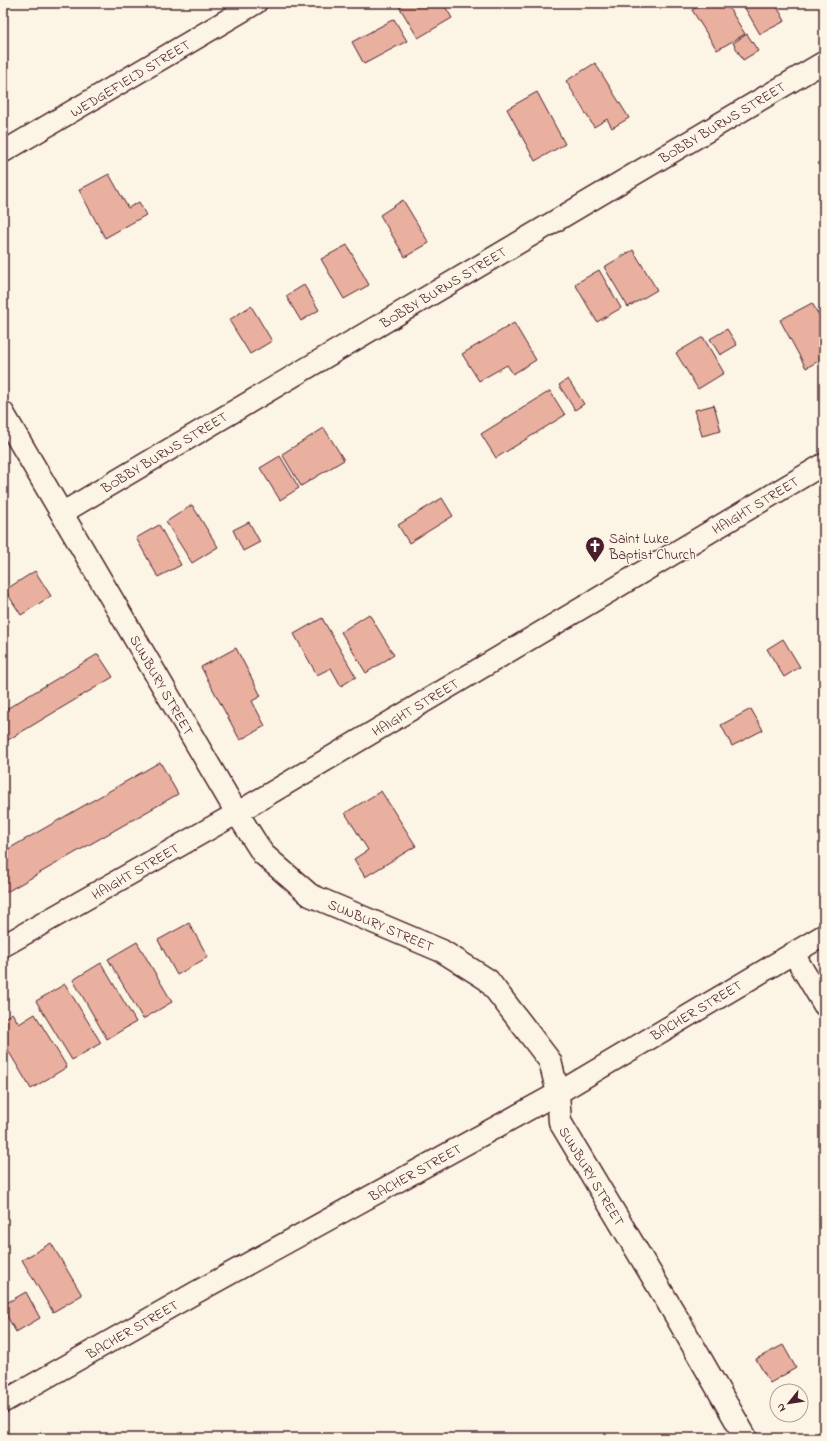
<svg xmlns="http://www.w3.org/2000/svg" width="827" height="1441" viewBox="0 0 827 1441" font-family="'Indie Flower',sans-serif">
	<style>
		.building { fill: #e9b0a0; stroke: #4a1f2b }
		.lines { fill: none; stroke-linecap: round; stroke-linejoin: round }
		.street-casing { stroke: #4a1f2b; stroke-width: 24 }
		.secondary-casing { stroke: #4a1f2b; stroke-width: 25 }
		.street { stroke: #fcf5e5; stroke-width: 21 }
		.secondary { stroke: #fcf5e5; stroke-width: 22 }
		.labels { text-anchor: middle; stroke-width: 3; stroke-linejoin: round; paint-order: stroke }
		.street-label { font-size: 14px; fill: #4a1f2b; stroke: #fcf5e5 }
		.poi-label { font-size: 14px; fill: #4a1f2b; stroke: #fcf5e5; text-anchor: start }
	</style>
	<rect width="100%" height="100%" fill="#fcf5e5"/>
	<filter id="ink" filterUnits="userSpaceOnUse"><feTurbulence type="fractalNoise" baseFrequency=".025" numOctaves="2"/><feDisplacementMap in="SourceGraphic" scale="8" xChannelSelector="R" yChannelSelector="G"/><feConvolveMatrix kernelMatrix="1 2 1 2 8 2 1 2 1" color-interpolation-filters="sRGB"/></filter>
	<g filter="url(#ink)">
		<path class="building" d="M397 3H443L452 18 418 38Z
			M704 3H726L745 34 717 50 692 10Z
			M742 3H775L785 21 760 34Z
			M394 19 407 41 364 64 352 42Z
			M747 34 758 51 743 60 733 43Z
			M595 63 629 118 612 128 607 119 594 127 566 81Z
			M537 92 565 144 535 161 507 109Z
			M109 174 128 208 139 202 146 215 105 238 79 190Z
			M403 200 429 243 405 257 380 215Z
			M347 245 369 285 344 299 321 259Z
			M633 250 657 290 628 307 604 267Z
			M599 270 621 308 597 322 575 284Z
			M304 285 319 310 301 321 286 296Z
			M812 303 824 324V358L806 368 780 320Z
			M251 306 272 341 250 354 229 320Z
			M514 323 536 360 513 374 507 365 479 381 462 354Z
			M727 329 737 345 720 355 710 339Z
			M703 337 724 373 698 389 676 353Z
			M568 379 584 404 575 410 559 385Z
			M550 391 565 415 496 458 481 434Z
			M714 405 721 431 702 436 695 410Z
			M324 428 344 460 301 486 282 454Z
			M280 456 299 488 280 500 260 468Z
			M442 498 453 516 409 543 398 525Z
			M192 505 218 547 192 563 166 522Z
			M249 522 260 542 243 551 233 530Z
			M159 525 181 565 158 577 136 538Z
			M35 571 51 596 21 615 5 590Z
			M369 614 394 655 366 673 341 632Z
			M322 618 356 677 341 686 331 668 317 675 294 634Z
			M783 639 800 667 784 677 767 649Z
			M236 648 261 696 252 701 265 726 240 740 201 667Z
			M98 654 113 677 3 743V711Z
			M751 709 763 730 732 746 721 725Z
			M160 762 178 794 3 894V852Z
			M381 791 416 846 365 877 354 859 368 850 345 813Z
			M189 923 208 957 177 975 158 940Z
			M137 942 172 1002 143 1019 108 959Z
			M101 963 136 1022 107 1039 73 980Z
			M65 984 101 1043 72 1060 36 1001Z
			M12 1013 19 1024 35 1014 67 1067 31 1089 3 1042V1019Z
			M51 1243 82 1295 53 1312 22 1260Z
			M26 1292 40 1318 16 1332 3 1309V1305Z
			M783 1345 796 1368 770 1383 756 1359Z"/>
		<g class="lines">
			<defs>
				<path id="street" d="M3 152 256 3
					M62 513 824 62
					M3 946 237 813 824 464
					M793 953 824 1005
					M3 1402 193 1294 558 1093 824 935"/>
				<path id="secondary" d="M3 413 237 813 263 854 310 895 442 951 488 980 550 1061 558 1093 560 1122 676 1316 746 1438"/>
			</defs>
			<use href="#street" class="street-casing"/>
			<use href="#secondary" class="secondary-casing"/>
			<use href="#street" class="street"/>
			<use href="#secondary" class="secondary"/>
		</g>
	</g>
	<defs>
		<symbol id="church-pin" viewBox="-11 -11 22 30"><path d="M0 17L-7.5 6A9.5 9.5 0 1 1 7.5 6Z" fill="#4a1f2b" stroke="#fcf5e5"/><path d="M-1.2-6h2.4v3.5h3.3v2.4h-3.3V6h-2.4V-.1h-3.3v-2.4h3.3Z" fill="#fff"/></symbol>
	</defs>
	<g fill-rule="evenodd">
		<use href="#church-pin" x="584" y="535" width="22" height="30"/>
	</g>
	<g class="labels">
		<g class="street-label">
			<text transform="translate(130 78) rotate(-31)" y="5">WEDGEFIELD STREET</text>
			<text transform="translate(722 122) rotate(-31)" y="5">BOBBY BURNS STREET</text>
			<text transform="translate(443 287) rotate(-31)" y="5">BOBBY BURNS STREET</text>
			<text transform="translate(164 452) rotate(-31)" y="5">BOBBY BURNS STREET</text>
			<text transform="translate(755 505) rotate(-31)" y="5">HAIGHT STREET</text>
			<text transform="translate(162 685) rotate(60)" y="5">SUNBURY STREET</text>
			<text transform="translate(415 707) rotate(-31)" y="5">HAIGHT STREET</text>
			<text transform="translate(135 871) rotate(-30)" y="5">HAIGHT STREET</text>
			<text transform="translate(381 925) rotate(23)" y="5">SUNBURY STREET</text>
			<text transform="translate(696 1010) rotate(-31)" y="5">BACHER STREET</text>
			<text transform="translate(415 1172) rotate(-29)" y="5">BACHER STREET</text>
			<text transform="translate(592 1176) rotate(59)" y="5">SUNBURY STREET</text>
			<text transform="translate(132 1329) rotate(-30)" y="5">BACHER STREET</text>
		</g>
		<g class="poi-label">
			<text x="609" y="543">Saint Luke<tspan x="609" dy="16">Baptist Church</tspan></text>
		</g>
	</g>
	<rect width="827" height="1441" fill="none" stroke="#fcf5e5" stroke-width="16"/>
	<rect x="8" y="8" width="811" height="1425" fill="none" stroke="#4a1f2b" stroke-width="1.5" filter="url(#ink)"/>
	<g transform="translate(789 1403) rotate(240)"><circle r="19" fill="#fcf5e5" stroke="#b59f9b"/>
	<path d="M0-3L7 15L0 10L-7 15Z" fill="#4a1f2b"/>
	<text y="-6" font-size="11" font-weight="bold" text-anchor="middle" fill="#4a1f2b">N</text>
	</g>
</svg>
